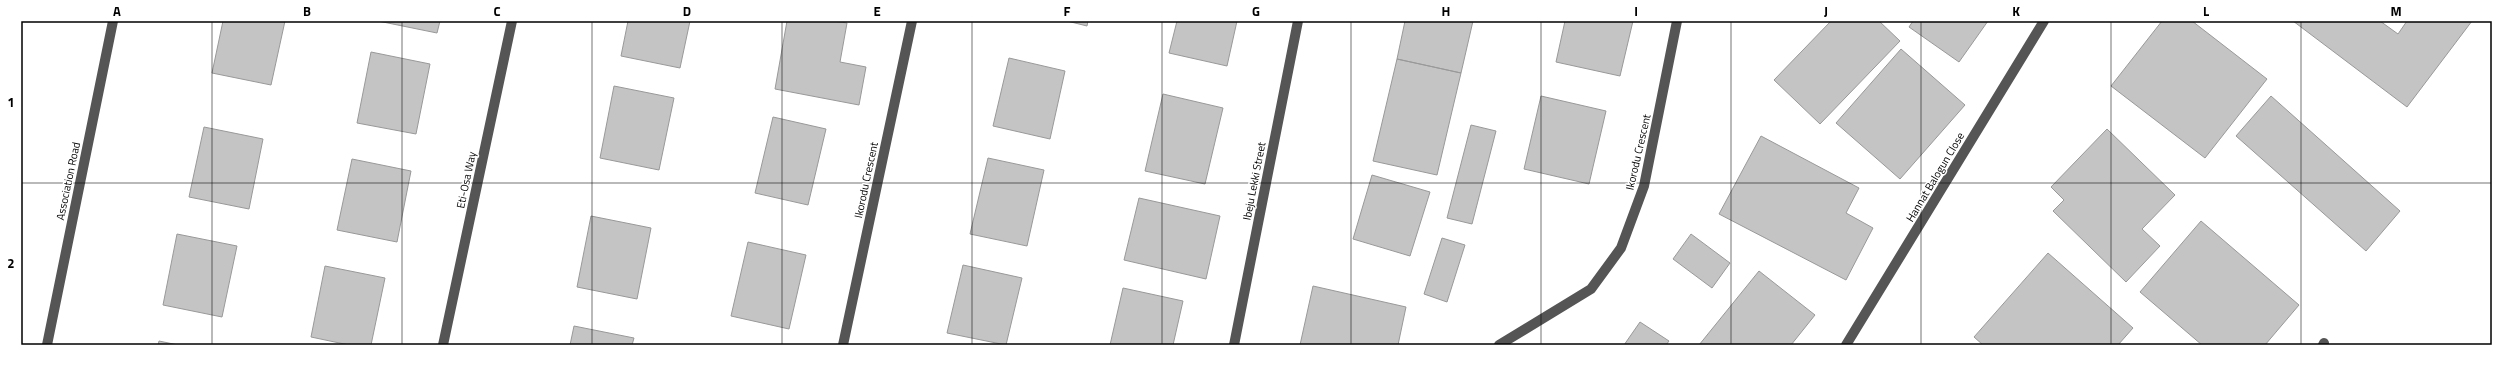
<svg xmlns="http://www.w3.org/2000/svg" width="2513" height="366" viewBox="0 0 2513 366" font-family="'Titillium Web',sans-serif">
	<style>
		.building { fill: #c4c4c4; stroke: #999 }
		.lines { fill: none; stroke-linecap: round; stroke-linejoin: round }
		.minor { stroke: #555; stroke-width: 10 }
		.grid { fill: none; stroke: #000; stroke-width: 1; stroke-opacity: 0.55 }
		.labels { text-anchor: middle; stroke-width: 3; stroke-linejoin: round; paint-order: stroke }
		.street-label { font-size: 11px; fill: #000; stroke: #fff }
		.neatline { fill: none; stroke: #000; stroke-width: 1.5 }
		.grid-label { font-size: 13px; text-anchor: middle; font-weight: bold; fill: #000 }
	</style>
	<rect width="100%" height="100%" fill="#fff"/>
	<path class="building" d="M223 21H285L271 85 212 73Z
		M378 21H440L437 33Z
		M628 21H690L680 68 621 56Z
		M787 21H834L847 23 840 62 866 67 859 105 775 89Z
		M1067 21H1088L1087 26Z
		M1177 21H1237L1227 66 1169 53Z
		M1405 21H1473L1461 73 1397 59Z
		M1565 21H1633L1620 76 1556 62Z
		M1831 21H1879L1900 41 1820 124 1774 80Z
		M1913 21H1988L1959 62 1909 27Z
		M2162 21H2192L2267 79 2205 158 2111 86Z
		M2293 21H2380L2398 34 2407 21H2472L2407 107Z
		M1901 49 1965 105 1900 179 1836 123Z
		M371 52 430 64 416 134 357 123Z
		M1009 58 1065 71 1050 139 993 126Z
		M1397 59 1461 73 1437 175 1373 161Z
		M614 86 674 98 659 170 600 158Z
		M1163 94 1223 108 1205 184 1145 171Z
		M1541 96 1606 111 1589 184 1524 169Z
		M2271 96 2400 211 2366 251 2236 136Z
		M773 117 826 129 808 205 755 193Z
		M1471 125 1496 131 1472 224 1447 218Z
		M204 127 263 139 249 209 189 197Z
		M2107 129 2175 195 2142 229 2160 246 2126 282 2053 211 2064 200 2051 187Z
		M1761 136 1859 188 1846 213 1873 228 1846 280 1719 214Z
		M988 158 1044 170 1027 246 970 234Z
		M352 159 411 171 397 242 337 230Z
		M1372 175 1430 192 1410 256 1353 239Z
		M1139 198 1220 216 1206 279 1124 260Z
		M591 216 651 228 637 299 577 287Z
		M2201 221 2299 305 2265 345H2202L2140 292Z
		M177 234 237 246 222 317 163 305Z
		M1691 234 1730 263 1712 288 1673 259Z
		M1442 238 1465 245 1447 302 1424 294Z
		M748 242 806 255 789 329 731 316Z
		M2048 253 2133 328 2118 345H1983L1974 337Z
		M963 265 1022 278 1006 345 947 333Z
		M325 266 385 278 371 345H349L311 337Z
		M1759 271 1815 315 1791 345H1699Z
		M1313 286 1406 307 1398 345H1300Z
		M1123 288 1183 301 1173 345H1110Z
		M1640 322 1669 341 1666 345H1624Z
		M574 326 634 338 632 345H570Z
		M159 341 178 345H158Z"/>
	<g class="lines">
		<path class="minor" d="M47 345 113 21
			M443 345 512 21
			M843 345 912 21
			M1234 345 1298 21
			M1499 345 1591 289 1621 248 1644 186 1677 21
			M1846 345 2044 21
			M2323 345 2324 343"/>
	</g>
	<path class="grid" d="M212 21V345M402 21V345M592 21V345M782 21V345M972 21V345M1162 21V345M1351 21V345M1541 21V345M1731 21V345M1921 21V345M2111 21V345M2301 21V345M21 183H2492"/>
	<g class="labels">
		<g class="street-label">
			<text transform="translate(1638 152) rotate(-77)" y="4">Ikorodu Crescent</text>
			<text transform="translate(1935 177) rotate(-59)" y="4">Hannat Balogun Close</text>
			<text transform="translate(466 180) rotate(-78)" y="4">Eti-Osa Way</text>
			<text transform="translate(866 180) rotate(-78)" y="4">Ikorodu Crescent</text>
			<text transform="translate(68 181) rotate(-78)" y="4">Association Road</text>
			<text transform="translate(1254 181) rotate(-79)" y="4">Ibeju Lekki Street</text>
		</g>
	</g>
	<rect width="2513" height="366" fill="none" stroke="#ffffff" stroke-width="44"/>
	<rect x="22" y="22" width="2469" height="322" class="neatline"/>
	<g class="grid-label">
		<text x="117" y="16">A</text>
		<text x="307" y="16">B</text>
		<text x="497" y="16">C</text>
		<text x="687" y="16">D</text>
		<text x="877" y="16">E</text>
		<text x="1067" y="16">F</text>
		<text x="1256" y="16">G</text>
		<text x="1446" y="16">H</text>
		<text x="1636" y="16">I</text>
		<text x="1826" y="16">J</text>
		<text x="2016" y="16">K</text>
		<text x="2206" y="16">L</text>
		<text x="2396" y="16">M</text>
		<text x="11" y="107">1</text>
		<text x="11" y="268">2</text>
	</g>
</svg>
